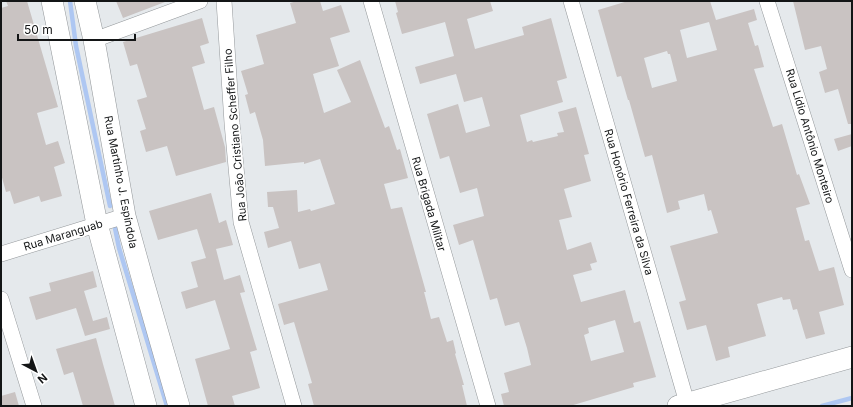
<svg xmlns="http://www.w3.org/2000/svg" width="853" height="407" viewBox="0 0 853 407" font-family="Inter,sans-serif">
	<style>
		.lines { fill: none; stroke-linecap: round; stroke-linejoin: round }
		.stream { stroke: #aec7f2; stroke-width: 4.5 }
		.building { fill: #c9c3c2; fill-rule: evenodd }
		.minor-casing { stroke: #94989b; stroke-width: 16 }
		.secondary-casing { stroke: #94989b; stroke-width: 22 }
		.minor { stroke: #fff; stroke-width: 15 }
		.secondary { stroke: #fff; stroke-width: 21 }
		.labels { text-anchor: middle; stroke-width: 3.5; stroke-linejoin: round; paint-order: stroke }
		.street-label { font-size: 11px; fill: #131516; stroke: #fff }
	</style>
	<rect width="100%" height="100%" fill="#e5e9ec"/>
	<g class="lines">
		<path class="stream" d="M70 1 76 46 110 206
			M115 228 119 248 167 406
			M822 406 852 398"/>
	</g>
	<path class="building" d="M6 1H27L58 107 37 113 46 145 58 141 65 163 54 167 62 196 41 202 39 196 14 204 10 191 6 192 1 174V8L8 6Z
		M116 1H165V2L123 18Z
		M297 1H320L323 11 341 5 350 32 330 38 339 66 313 74 324 113 351 102 337 70 360 60 385 128 389 126 397 150 400 149 408 178 384 184 391 209 402 207 426 292H424L431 319 439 317 447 342 453 340 456 353 455 354 464 385H462L467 406H314L308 384 312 383 294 322 284 325 278 304 328 290 320 263 299 269 291 241 268 248 264 232 279 228 273 207H268L267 192 297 190 298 212 310 209 311 211 335 204 320 159 304 164V162L265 166 263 140 255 112 250 114 245 95 248 94 241 71 264 64 256 35 296 23 290 3Z
		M395 1H490L493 11 467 19 475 49 524 35 522 27 551 18 567 78 557 81 563 102 520 115 527 142 532 140 533 142 558 136 557 133 564 132 558 112 576 107 589 154 584 155 591 181 564 189 572 217 559 220 567 250 591 242 597 262 590 264 592 270 573 275 581 302 625 290 634 323 640 321 656 377 633 383 634 387 570 406H504L501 394 509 392 504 373 531 365 527 348 519 322 505 326 497 298 490 300 473 240 459 245 453 225 484 216 477 188 460 193 449 156 440 159 427 114 458 104 466 133 490 126 482 97 464 102 456 74 420 84 415 67 454 56 445 22 402 34 396 13 398 12ZM615 320 624 352 591 361 584 335 589 333 588 328Z
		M628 1H710L716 20 754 9 757 20 748 23 755 46 758 45 764 67 754 69 773 127 782 124 797 175 799 174 810 204 796 208 805 241 809 240 819 271 834 267 844 305 819 312 825 334 806 339 797 309 793 310 790 299 783 300 782 297 757 304 766 336 728 347 730 357 716 361 706 325 687 330 679 302 686 300 670 246 718 233 711 210 708 211 704 194 678 201 680 209 667 213 652 155 645 157 629 100H628L621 76 617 77 598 10ZM709 22 717 50 687 58 680 30ZM667 51 668 54H670L677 81 652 88 644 58Z
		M793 1H852V124H848L838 89 825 93 819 72 827 69 821 46 805 50Z
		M202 18 209 43 200 46 205 63 192 67 204 110 214 107 225 147 226 162 176 176 167 146 146 152 140 131 146 129 137 100 147 97 137 64 130 66 123 42Z
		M852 134V146L838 151 834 139Z
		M211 193 219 223 226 220 233 245 216 249 224 280 240 275 245 292 240 293 257 350 250 352 260 388 232 396 235 406H208L195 359 230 349 215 300 186 309 181 292 198 287 191 262 206 258 197 229 158 240 149 211Z
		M93 271 97 287 84 291 93 321 107 317 110 329 85 336 76 308 36 320 29 297 51 291 49 283Z
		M96 338 103 364 115 406H83L73 372 64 375 56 349Z
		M15 392 19 406H1V396Z"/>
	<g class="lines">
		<defs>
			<path id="minor" d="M224 1 232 123 241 222 294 406
				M371 1 488 406
				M571 1 687 403
				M767 1 852 270
				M94 40 200 1
				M1 254 125 216
				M1 299 34 406"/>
			<path id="secondary" d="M52 1 97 224 146 406
				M85 1 94 40 125 216 143 281 179 406
				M678 406 852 357"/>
		</defs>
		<use href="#minor" class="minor-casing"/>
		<use href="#secondary" class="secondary-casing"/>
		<use href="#minor" class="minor"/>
		<use href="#secondary" class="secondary"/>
	</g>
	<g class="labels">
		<g class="street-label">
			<text transform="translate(235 135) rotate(-95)" y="4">Rua João Cristiano Scheffer Filho</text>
			<text transform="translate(810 136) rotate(73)" y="4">Rua Lídio Antônio Monteiro</text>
			<text transform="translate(121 182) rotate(79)" y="4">Rua Martinho J. Espíndola</text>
			<text transform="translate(629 202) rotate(74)" y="4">Rua Honório Ferreira da Silva</text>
			<text transform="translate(429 204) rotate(74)" y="4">Rua Brigada Militar</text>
			<text transform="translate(63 235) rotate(-17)" y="4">Rua Maranguab</text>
		</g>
	</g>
	<rect width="853" height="407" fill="none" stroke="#131516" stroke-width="4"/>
	<g transform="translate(36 371) rotate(139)" stroke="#ffffff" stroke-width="3" paint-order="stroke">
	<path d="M0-3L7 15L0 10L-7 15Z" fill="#131516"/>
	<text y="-6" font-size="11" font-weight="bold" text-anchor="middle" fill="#131516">N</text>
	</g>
	<path d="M18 34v6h117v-6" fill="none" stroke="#131516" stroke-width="2"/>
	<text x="24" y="34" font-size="12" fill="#131516" stroke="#ffffff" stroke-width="3" paint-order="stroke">50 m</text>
</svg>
